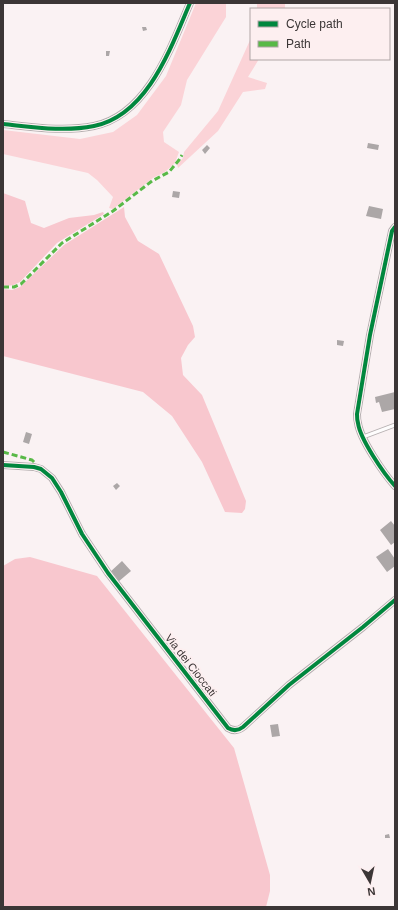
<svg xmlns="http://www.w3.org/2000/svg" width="398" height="910" viewBox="0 0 398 910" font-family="Arial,sans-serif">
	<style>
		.green { fill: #fbd3d7 }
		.forest { fill: #f8c7ce }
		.building { fill: #aca7a7 }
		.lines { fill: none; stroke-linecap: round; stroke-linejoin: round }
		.lane-casing { stroke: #b5afb0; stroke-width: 5 }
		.street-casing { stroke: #b5afb0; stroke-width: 8 }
		.lane { stroke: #fefdfd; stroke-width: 3 }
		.street { stroke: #fefdfd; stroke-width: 6 }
		.quiet { stroke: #58b947; stroke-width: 3; stroke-dasharray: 6 3; stroke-linecap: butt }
		.cycleway-casing { stroke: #fdeff0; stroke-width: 6 }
		.cycleway { stroke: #00873e; stroke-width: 4 }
		.labels { text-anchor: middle; stroke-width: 4; stroke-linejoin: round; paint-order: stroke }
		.street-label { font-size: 11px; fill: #3b3636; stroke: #fdeff0 }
	</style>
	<rect width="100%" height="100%" fill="#faf2f3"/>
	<path class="green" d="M196 3H226V17L187 80 181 105 163 132 164 142 179 152 175 163 165 172 153 178 113 209 109 208 113 197 97 180 88 173 3 154V130L80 139 113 132 137 115 166 76Z
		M257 3H285V9H257Z
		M251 38V59H259L248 77 267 83 265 89 243 92 218 131 178 168 177 164 183 158 184 152 218 111Z"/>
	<path class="forest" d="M3 193 25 201 31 223 44 228 69 218 94 215 103 212 104 214 57 243 20 282C14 285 9 287 3 285Z
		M124 207 125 217 138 241 159 254 193 326 195 337 188 345 181 358 183 375 202 395 246 501 245 509 242 513 225 512 202 462 172 416 143 392 3 356V289L12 290 20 287 64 245Z
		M30 557 97 576 234 748 270 875V891L266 907H3V566L15 559Z"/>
	<path class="building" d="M142 27H146L147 30 143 31Z
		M106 51H110L109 56H106Z
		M368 143 379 145 378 150 367 148Z
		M207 145 210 148 205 154 202 150Z
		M173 191 180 192 179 198 172 197Z
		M369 206 383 209 381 219 366 216Z
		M337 340 344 341 343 346 337 345Z
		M395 392V409L382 412 379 402 376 403 375 397Z
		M26 432 32 434 29 444 23 442Z
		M117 483 120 486 116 490 113 486Z
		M391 521 395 526V533L394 534 395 536V542L391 545 380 530Z
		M388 549 395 559V566L387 572 376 557Z
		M122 561 131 571 118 582 109 573Z
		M278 724 280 736 272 737 270 725Z
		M389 834 390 838H385V835Z"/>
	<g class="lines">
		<defs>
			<path id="lane" d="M363 437 395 425"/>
			<path id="street" d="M3 124C33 127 64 132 94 126 148 115 171 47 190 3
				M395 227 392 231 370 335 357 414C357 417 357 420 358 423 360 439 384 474 395 486
				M3 465 34 467 41 469 52 478 61 492 82 534 108 573 228 728C233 731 238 731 243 727L289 685 363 627 395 600"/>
		</defs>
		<use href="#lane" class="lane-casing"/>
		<use href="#street" class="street-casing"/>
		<use href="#lane" class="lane"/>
		<use href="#street" class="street"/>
		<path class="quiet" d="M3 287H14L21 284 62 243 113 211 152 181 169 172 179 160 182 155
			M3 452 32 460 35 463 34 467"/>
		<defs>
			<path id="cycleway" d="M3 124C33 127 64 132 94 126 148 115 171 47 190 3
				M395 227 392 231 370 335 357 414C357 417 357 420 358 423 360 439 384 474 395 486
				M3 465 34 467 41 469 52 478 61 492 82 534 108 573 228 728C233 731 238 731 243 727L289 685 363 627 395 600"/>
		</defs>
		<use href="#cycleway" class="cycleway-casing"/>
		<use href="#cycleway" class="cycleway"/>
	</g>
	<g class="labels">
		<g class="street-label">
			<text transform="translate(191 665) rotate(52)" y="4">Via dei Cioccati</text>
		</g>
	</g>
	<rect width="398" height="910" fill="none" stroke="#3b3636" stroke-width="8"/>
	<rect x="250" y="8" width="140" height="52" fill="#fdeff0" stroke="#afa5a6"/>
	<rect x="258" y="21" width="20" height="6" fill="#00873e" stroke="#afa5a6"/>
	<text x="286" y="28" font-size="12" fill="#3b3636">Cycle path</text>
	<rect x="258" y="41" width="20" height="6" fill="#58b947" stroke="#afa5a6"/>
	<text x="286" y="48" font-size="12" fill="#3b3636">Path</text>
	<g transform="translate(370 882) rotate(171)" stroke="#fdeff0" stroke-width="3" paint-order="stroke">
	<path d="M0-3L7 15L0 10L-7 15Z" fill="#3b3636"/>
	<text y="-6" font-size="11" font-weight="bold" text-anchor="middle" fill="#3b3636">N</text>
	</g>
</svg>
